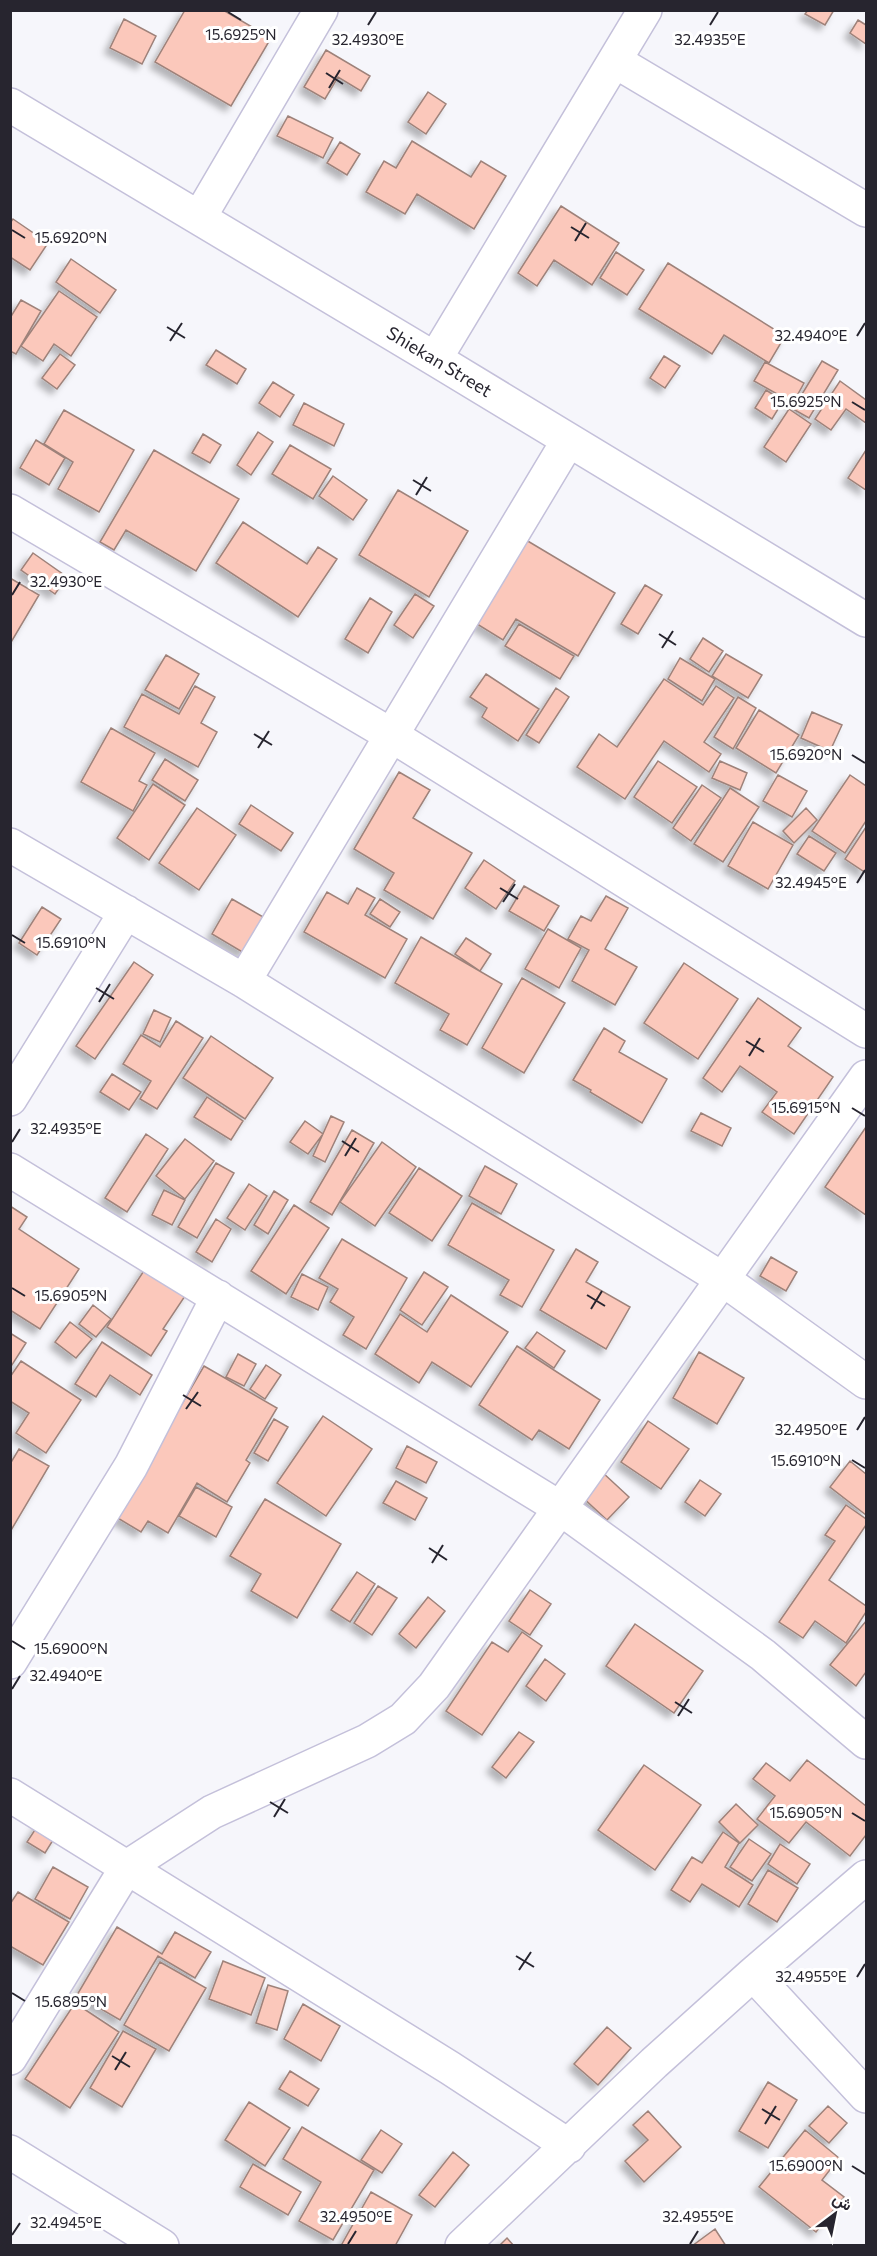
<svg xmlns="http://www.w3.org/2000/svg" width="877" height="2256" viewBox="0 0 877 2256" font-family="Commissioner,Vazirmatn,sans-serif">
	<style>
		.building { fill: #fbc8bb; stroke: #9e827a; stroke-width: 1.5; filter: url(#shadow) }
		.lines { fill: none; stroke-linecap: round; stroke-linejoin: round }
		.minor-casing { stroke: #c4c0da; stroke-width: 36 }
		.minor { stroke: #fff; stroke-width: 33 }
		.ticks { fill: none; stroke: #27252f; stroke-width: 2 }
		.labels { text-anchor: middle; stroke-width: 6; stroke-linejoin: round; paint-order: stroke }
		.street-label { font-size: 18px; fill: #27252f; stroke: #fff }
		.ticks-label { font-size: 15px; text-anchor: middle; fill: #27252f; stroke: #fff; stroke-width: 6; stroke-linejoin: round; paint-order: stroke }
	</style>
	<defs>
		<filter id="shadow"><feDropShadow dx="-5.5" dy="5.5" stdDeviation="3" flood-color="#0004"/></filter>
	</defs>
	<rect width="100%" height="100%" fill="#f6f6fb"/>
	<path class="building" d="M185 10H223L271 38 231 106 155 62Z
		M808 10H834L825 25 805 14Z
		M124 19 156 36 142 64 110 48Z
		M858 20 866 25V44L850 33Z
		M326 50 370 76 361 91 338 77 325 99 304 87Z
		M428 92 446 104 426 134 408 122Z
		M288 116 333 138 323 158 277 136Z
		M412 141 471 177 481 161 506 176 474 229 417 194 405 214 366 192 384 161 396 168Z
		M340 142 360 154 347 175 327 163Z
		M561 206 619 243 592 285 554 260 537 286 518 273Z
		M13 219 48 243 30 270 10 257V223Z
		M616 252 644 270 627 295 600 278Z
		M71 259 116 290 100 313 56 282Z
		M668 263 785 336 769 363 724 335 712 354 639 309Z
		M59 291 97 317 71 356 54 344 43 361 21 346Z
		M21 300 41 311 16 354 10 351V318Z
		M216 350 246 369 237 384 206 365Z
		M60 354 75 365 57 389 42 378Z
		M664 356 680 366 665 388 650 378Z
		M822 361 838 370 809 418 793 409Z
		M765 362 804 383 793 403 754 381Z
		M840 381 866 400V423L846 409 831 430 815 419Z
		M273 382 294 395 280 417 259 403Z
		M766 390 783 401 772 419 755 408Z
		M304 403 344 424 334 446 293 425Z
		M789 409 811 424 786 462 764 447Z
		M64 410 134 450 99 512 58 489 73 462 44 444Z
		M258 432 273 442 251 475 237 465Z
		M203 434 221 445 210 463 192 453Z
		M36 440 65 458 49 485 20 468Z
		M290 445 331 469 313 499 272 474Z
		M154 450 239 499 196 571 126 530 114 550 100 542Z
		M866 450V490L848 478Z
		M333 476 367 500 353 520 319 496Z
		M398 490 468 531 429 597 359 555Z
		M243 522 307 564 318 547 337 559 298 617 216 563Z
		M526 540 615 593 578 656 516 619 503 640 477 624Z
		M33 553 67 577 55 594 21 570Z
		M10 578 39 595 10 644Z
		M645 585 662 595 638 634 621 624Z
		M415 594 434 606 413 638 394 625Z
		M370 598 392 612 368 653 345 639Z
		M519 624 574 656 560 679 505 646Z
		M703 638 723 651 709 672 690 659Z
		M726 654 762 675 748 698 712 676Z
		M166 655 199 674 179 709 145 690Z
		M680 658 715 679 702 701 668 679Z
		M486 674 539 709 518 741 482 717 487 708 470 697Z
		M664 679 703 705 716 686 734 698 704 742 721 754 709 772 664 741 625 799 577 767 599 734 617 747Z
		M195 686 215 697 201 723 217 732 198 767 124 727 142 694 179 714Z
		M556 688 569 697 539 743 526 735Z
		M738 697 756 708 733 749 714 737Z
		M759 710 799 735 776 773 736 748Z
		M812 712 842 725 830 751 801 738Z
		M111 728 155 753 139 781 147 785 133 811 81 782Z
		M165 759 198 780 185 801 152 780Z
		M658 761 697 787 672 823 634 797Z
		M720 761 747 773 740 790 712 778Z
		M399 772 430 790 413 818 472 853 433 919 384 890 394 873 354 849Z
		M778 775 807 791 792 817 763 801Z
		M850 775 866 786V821L845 853 812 831Z
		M153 784 185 805 149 860 117 838Z
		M702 785 721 798 691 841 673 828Z
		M730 788 759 807 723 862 694 844Z
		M251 805 293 833 281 851 239 824Z
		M197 808 236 835 199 890 159 863Z
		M806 808 817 820 794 843 783 831Z
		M753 822 793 845 768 889 728 866Z
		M866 827V873L845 859Z
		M809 836 836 853 824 871 797 854Z
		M484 860 515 881 496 909 465 888Z
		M524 886 559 906 544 931 509 911Z
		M357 888 375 898 365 915 407 939 385 978 304 932 327 892 348 904Z
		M606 896 628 908 605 949 637 967 615 1005 572 981 589 950 568 939 581 916 591 921Z
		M232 899 265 918 244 953 212 934Z
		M380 899 400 912 390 927 370 914Z
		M42 907 61 919 37 955 19 943Z
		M548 929 581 948 559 988 525 969Z
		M421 937 502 984 467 1045 440 1030 449 1014 395 983Z
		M466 938 491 954 480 971 455 954Z
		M134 962 153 975 95 1059 76 1046Z
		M684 963 738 999 698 1059 644 1023Z
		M522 978 565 1003 524 1073 482 1048Z
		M758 998 801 1028 788 1046 833 1077 794 1134 762 1112 777 1092 740 1066 722 1092 703 1078Z
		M154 1010 171 1018 160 1042 143 1034Z
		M176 1021 203 1038 157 1109 140 1099 151 1081 123 1064 141 1035 160 1047Z
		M604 1028 625 1041 619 1052 667 1079 642 1123 590 1092 591 1090 573 1080Z
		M211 1036 273 1078 245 1119 183 1078Z
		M112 1074 141 1092 129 1110 100 1092Z
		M207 1097 243 1121 231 1140 194 1117Z
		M701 1113 731 1128 722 1146 691 1131Z
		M331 1116 344 1122 325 1162 313 1156Z
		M305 1121 323 1134 308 1154 290 1142Z
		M866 1127V1215L825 1187Z
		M352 1130 374 1143 332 1215 310 1202Z
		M146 1134 168 1149 127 1212 105 1198Z
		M185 1139 214 1161 185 1199 156 1176Z
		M382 1142 416 1167 375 1226 340 1202Z
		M216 1163 234 1173 197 1238 178 1227Z
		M485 1166 517 1184 501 1214 469 1196Z
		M419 1168 462 1196 432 1241 389 1213Z
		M249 1184 267 1196 245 1230 227 1218Z
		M164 1190 185 1200 172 1225 152 1215Z
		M274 1191 288 1200 268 1234 254 1225Z
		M472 1203 554 1250 522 1307 500 1295 509 1280 448 1245Z
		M294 1205 329 1228 286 1294 251 1271Z
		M10 1206 27 1217 19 1229 79 1269 40 1329 10 1310Z
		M216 1219 231 1229 212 1262 196 1252Z
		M342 1239 407 1278 366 1349 343 1335 354 1317 330 1302 338 1289 319 1278Z
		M576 1249 598 1262 586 1282 630 1307 606 1349 540 1310Z
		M771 1257 797 1272 786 1291 760 1276Z
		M149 1263 189 1290 163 1329 167 1331 151 1356 107 1327Z
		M424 1272 448 1287 422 1325 400 1310Z
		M302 1274 328 1287 318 1310 291 1297Z
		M451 1295 508 1332 471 1387 432 1362 419 1383 375 1354 400 1314 427 1332Z
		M93 1305 111 1319 96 1337 79 1324Z
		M70 1322 92 1339 76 1358 55 1342Z
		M537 1332 565 1351 554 1368 525 1348Z
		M10 1333 26 1343 10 1368Z
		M102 1342 152 1375 140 1395 110 1375 96 1397 75 1384Z
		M517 1346 600 1400 569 1449 539 1430 532 1440 479 1405Z
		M699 1352 744 1378 717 1424 673 1398Z
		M238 1354 256 1364 244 1386 226 1377Z
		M21 1361 81 1400 46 1453 16 1433 29 1413 10 1401V1377Z
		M266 1365 281 1375 265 1399 250 1389Z
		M204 1366 277 1408 246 1460 250 1463 227 1502 197 1483 168 1533 148 1521 141 1532 116 1517Z
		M323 1416 372 1449 326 1516 277 1483Z
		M274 1419 288 1427 268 1461 254 1453Z
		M648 1421 689 1449 661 1489 621 1462Z
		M407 1446 437 1462 426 1483 396 1468Z
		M19 1449 49 1466 10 1532V1464Z
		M850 1461 866 1474V1515L830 1487Z
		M602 1472 629 1497 607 1520 580 1495Z
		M700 1480 721 1494 705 1516 685 1502Z
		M396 1481 427 1498 415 1520 383 1503Z
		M196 1487 232 1507 216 1537 179 1516Z
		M265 1499 341 1544 297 1618 251 1591 261 1574 230 1556Z
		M846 1505 866 1519V1525L829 1580 866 1606V1612L846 1643 815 1621 803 1638 779 1622 835 1541 825 1535Z
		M357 1572 375 1584 350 1622 331 1610Z
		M378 1586 397 1598 372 1635 354 1623Z
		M530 1590 551 1604 530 1635 509 1621Z
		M428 1597 445 1611 416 1648 399 1634Z
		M866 1621V1672L856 1686 830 1665Z
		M635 1624 703 1671 674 1713 606 1666Z
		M522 1632 542 1646 482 1735 446 1711 492 1642 508 1652Z
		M545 1659 565 1674 546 1701 526 1686Z
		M519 1732 534 1742 506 1778 492 1767Z
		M807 1760 866 1806V1835L850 1856 806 1822 789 1843 757 1819 775 1796 753 1779 766 1763 790 1781Z
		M644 1765 701 1805 655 1870 598 1830Z
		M736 1804 758 1825 740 1843 719 1822Z
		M46 1813 63 1824 45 1853 27 1842Z
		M723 1832 739 1843 725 1867 753 1885 739 1907 702 1884 690 1902 671 1890 692 1857 702 1863Z
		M749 1839 771 1854 752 1881 730 1867Z
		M780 1844 810 1864 797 1884 768 1864Z
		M53 1867 88 1887 70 1919 35 1899Z
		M768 1870 798 1888 777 1922 748 1904Z
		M18 1892 69 1922 43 1965 10 1946V1904Z
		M117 1927 162 1954 175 1932 211 1952 195 1978 158 1956 120 2020 77 1995Z
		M223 1961 265 1978 251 2015 209 1999Z
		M160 1962 206 1988 169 2051 124 2025Z
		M268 1985 288 1991 277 2030 256 2023Z
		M75 2003 119 2032 70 2108 25 2079Z
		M303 2004 340 2026 321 2061 284 2039Z
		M607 2027 631 2048 598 2085 574 2064Z
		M123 2031 156 2049 122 2107 90 2088Z
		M290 2071 319 2089 308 2106 279 2089Z
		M768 2082 797 2100 768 2148 739 2131Z
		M249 2102 290 2128 265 2166 225 2140Z
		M828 2106 847 2123 829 2143 809 2126Z
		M648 2111 681 2147 644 2182 625 2161 648 2140 633 2125Z
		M302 2127 374 2170 333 2240 299 2221 321 2182 283 2159Z
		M381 2130 402 2144 382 2173 361 2160Z
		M805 2130 839 2158 822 2180 844 2197 816 2232 759 2187Z
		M453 2152 469 2165 435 2207 419 2195Z
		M253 2164 301 2192 288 2215 240 2187Z
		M371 2192 412 2215 395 2246H346L342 2244Z
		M715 2229 726 2246H692Z
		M507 2238 514 2246H499Z"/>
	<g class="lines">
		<defs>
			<path id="minor" d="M615 61 866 210
				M10 105 435 359 866 620
				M199 218 321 10
				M435 359 645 10
				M10 511 391 735 866 1031
				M10 845 244 981 724 1280 866 1382
				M244 981 568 441
				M10 1099 126 912
				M10 1170 560 1508 763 1655 866 1742
				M10 1662 131 1466 218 1297
				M10 1795 450 2068 569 2146
				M753 1974 866 2096
				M10 2058 127 1867 212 1812 367 1741 403 1719 434 1686 866 1077
				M10 2152 162 2246
				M462 2246 654 2063 753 1974 866 1877"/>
		</defs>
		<use href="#minor" class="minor-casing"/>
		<use href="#minor" class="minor"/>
	</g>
	<path class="ticks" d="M228 12 241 20M368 25 376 12M710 25 718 12M326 73 343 84M329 88 340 70M571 227 589 238M12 230 25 238M575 241 586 223M167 327 185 338M857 336 865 323M170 341 182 323M852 402 865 410M413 480 431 491M416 495 427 477M12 595 20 582M659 634 676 645M662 648 673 631M254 734 272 745M258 748 269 731M852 755 865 763M857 883 865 870M500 888 518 899M503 902 515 884M12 935 25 943M96 988 114 999M99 1002 110 984M746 1041 764 1052M749 1056 760 1038M852 1108 865 1116M342 1141 359 1152M12 1142 20 1129M345 1156 356 1138M12 1288 25 1296M587 1295 605 1306M591 1309 602 1291M183 1395 201 1406M186 1409 198 1392M857 1430 865 1417M852 1460 865 1468M429 1548 447 1560M432 1563 443 1545M12 1641 25 1649M12 1689 20 1676M675 1702 692 1713M678 1716 689 1699M270 1802 288 1813M852 1813 865 1821M274 1817 285 1799M516 1956 534 1967M519 1970 531 1952M857 1977 865 1964M12 1993 25 2001M112 2056 130 2067M115 2070 126 2052M762 2109 780 2120M765 2124 776 2106M852 2166 865 2174M12 2235 20 2223M348 2244 356 2231M690 2244 698 2231"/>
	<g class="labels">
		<g class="street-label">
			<text transform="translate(439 362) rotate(31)" y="6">Shiekan Street</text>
		</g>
	</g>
	<g class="ticks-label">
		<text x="241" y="40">15.6925°N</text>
		<text x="368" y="45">32.4930°E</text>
		<text x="710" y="45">32.4935°E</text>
		<text x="71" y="243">15.6920°N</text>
		<text x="811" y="341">32.4940°E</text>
		<text x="806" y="407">15.6925°N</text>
		<text x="66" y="587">32.4930°E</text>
		<text x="806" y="760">15.6920°N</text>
		<text x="811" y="888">32.4945°E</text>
		<text x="71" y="948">15.6910°N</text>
		<text x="806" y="1113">15.6915°N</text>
		<text x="66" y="1134">32.4935°E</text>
		<text x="71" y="1301">15.6905°N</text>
		<text x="811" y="1435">32.4950°E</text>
		<text x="806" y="1466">15.6910°N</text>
		<text x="71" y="1654">15.6900°N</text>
		<text x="66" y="1681">32.4940°E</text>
		<text x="806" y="1818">15.6905°N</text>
		<text x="811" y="1982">32.4955°E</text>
		<text x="71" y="2007">15.6895°N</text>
		<text x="806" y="2171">15.6900°N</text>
		<text x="356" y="2222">32.4950°E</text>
		<text x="698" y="2222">32.4955°E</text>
		<text x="66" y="2228">32.4945°E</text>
	</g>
	<rect width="877" height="2256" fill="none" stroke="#27252f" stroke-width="24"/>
	<g transform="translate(835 2214) rotate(32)" stroke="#ffffff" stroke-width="4.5" paint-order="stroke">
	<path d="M0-4.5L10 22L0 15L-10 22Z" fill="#27252f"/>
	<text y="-9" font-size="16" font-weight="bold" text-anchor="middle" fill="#27252f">ش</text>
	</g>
</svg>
